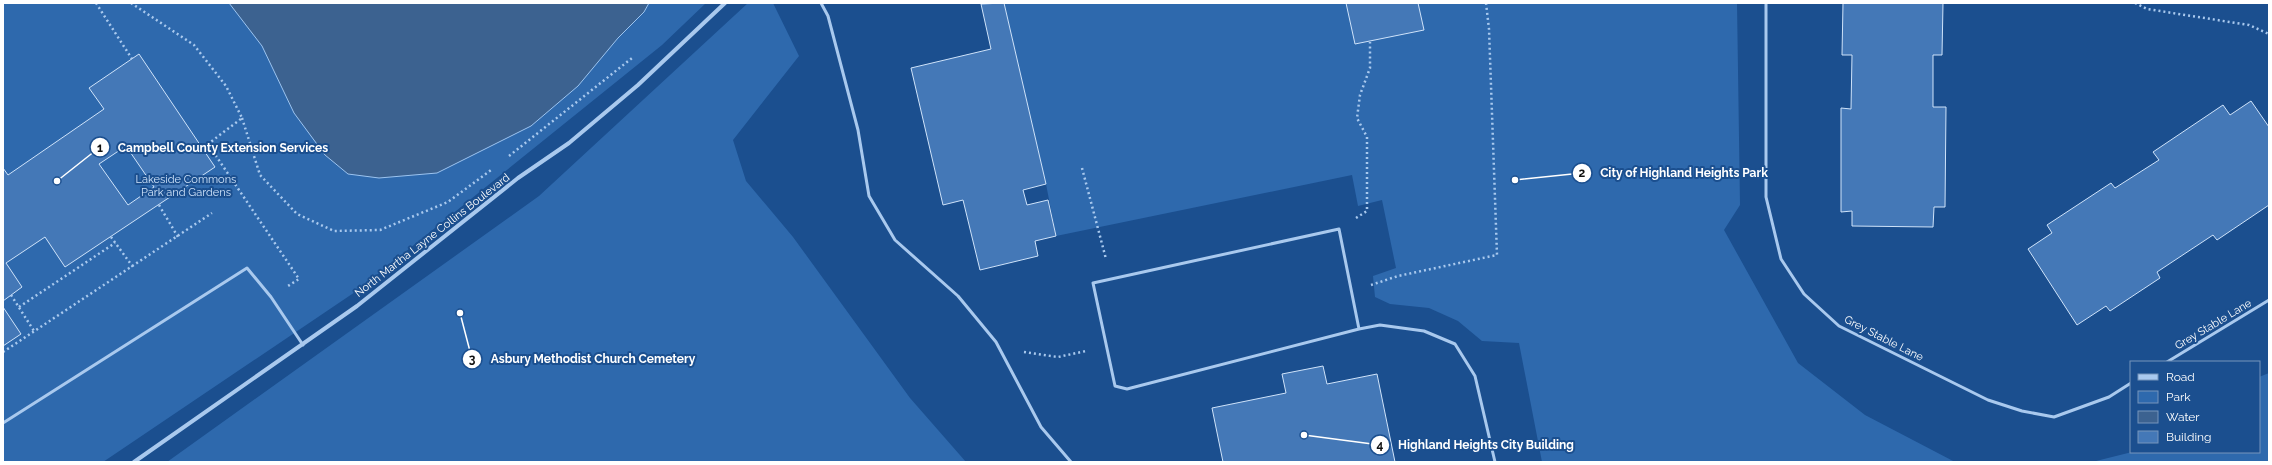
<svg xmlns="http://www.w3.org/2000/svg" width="2272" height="465" viewBox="0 0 2272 465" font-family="Raleway,sans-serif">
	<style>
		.green { fill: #2e69ad }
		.water { fill: #3c6290; stroke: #9cc4f0 }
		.building { fill: #4478b7; stroke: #cfe3fa; fill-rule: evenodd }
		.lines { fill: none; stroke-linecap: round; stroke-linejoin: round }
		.path { stroke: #a9c9ee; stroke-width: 2.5; stroke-dasharray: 2 3; stroke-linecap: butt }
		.lane { stroke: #a9c9ee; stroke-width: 3 }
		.street { stroke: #a9c9ee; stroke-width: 4 }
		.labels { text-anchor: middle; stroke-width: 4; stroke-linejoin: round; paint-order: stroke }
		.park-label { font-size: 11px; fill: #cfe3fa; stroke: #1b4f8f }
		.street-label { font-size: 11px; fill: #fff; stroke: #1b4f8f }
		.leader { fill: none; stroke: #fff; stroke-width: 1.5 }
		.callout-dot { fill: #fff; stroke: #1b4f8f; stroke-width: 1.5 }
		.mark-label { font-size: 12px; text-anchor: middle; font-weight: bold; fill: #111 }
		.callout-label { font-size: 12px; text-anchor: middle; font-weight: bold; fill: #fff; stroke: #1b4f8f; stroke-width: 4; stroke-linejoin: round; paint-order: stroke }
	</style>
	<rect width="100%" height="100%" fill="#1b4f8f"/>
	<path class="green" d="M3 3H706L662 45 358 290 103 462H3Z
		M748 3H773L799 56 733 140 746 181 793 237 910 398 966 462H167L539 196Z
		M1004 3H1737L1740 205 1724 230 1798 363 1865 415 1955 462H1542L1519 343 1482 341 1458 321 1429 308 1390 304 1375 297 1373 276 1396 268 1382 200 1358 206 1352 175 1056 236 1046 184Z
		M2269 373V462H2092L2132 452H2259V377Z"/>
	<path class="water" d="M229 3H649L644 12 618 38 578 86 531 126 437 173 379 178 348 174 325 155 294 113 262 46Z"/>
	<path class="building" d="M1004 3 1046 184 1023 190 1027 205 1048 200 1056 236 1035 241 1038 256 980 270 963 200 943 205 911 68 991 49 981 4Z
		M1346 3H1418L1424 30 1355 44Z
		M1843 3H1943L1942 55H1933V107H1946L1945 207H1934L1933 227 1852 226V211L1841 212V108L1851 109 1852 55H1842Z
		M139 54 215 167 65 267 45 237 6 263 22 287 3 301V168L8 175 104 109 89 88ZM126 146 154 187 128 205 99 164Z
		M2251 101 2269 127V205L2217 240 2213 235 2157 272 2160 278 2110 311 2106 306 2077 325 2028 249 2052 233 2047 225 2111 183 2115 188 2159 160 2153 152 2223 105 2230 115Z
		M3 307 21 334 3 346Z
		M1323 366 1327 384 1377 374 1395 462H1223L1212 408 1286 393 1282 374Z"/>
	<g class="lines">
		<path class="path" d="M96 3 132 59
			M131 3 194 45 226 86 242 118 208 144 299 279 288 286
			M2135 3 2147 9 2249 25 2269 34
			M242 118 260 175 297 214 334 231 380 230 448 202 491 170
			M509 156 632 58
			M1082 168 1106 259
			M159 205 178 237
			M1356 218 1367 211V137L1357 118 1360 95 1370 68V42
			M111 237 133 267
			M1371 285 1398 276 1497 255 1489 29 1486 3
			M11 295 34 331
			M19 307 115 243
			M3 352 212 213
			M1024 352 1058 357 1086 351"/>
		<path class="lane" d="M821 3 828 16 858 130 869 196 895 240 958 296 996 342 1041 427 1071 462
			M1766 3V197L1781 259 1804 294 1839 326 1988 400 2022 411 2054 417 2109 397 2131 383
			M1359 329 1339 229 1093 283 1115 386 1127 389 1359 329 1380 325 1424 331 1455 344 1475 376 1495 462
			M2167 362 2269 300
			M3 423 247 268 271 297 303 345"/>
		<path class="street" d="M134 462 357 306 518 178 569 143 638 85 725 3"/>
	</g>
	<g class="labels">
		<g class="park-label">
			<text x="186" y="183">Lakeside Commons<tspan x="186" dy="13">Park and Gardens</tspan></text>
		</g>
		<g class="street-label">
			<text transform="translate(432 235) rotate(-38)" y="4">North Martha Layne Collins Boulevard</text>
			<text transform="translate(2213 324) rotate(-31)" y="4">Grey Stable Lane</text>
			<text transform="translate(1884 338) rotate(27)" y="4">Grey Stable Lane</text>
		</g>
	</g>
	<path class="leader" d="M57 181L100 147M1515 180L1582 173M460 313L472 359M1304 435L1380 445"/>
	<g class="callout-dot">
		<circle cx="57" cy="181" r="4"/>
		<circle cx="1515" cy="180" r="4"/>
		<circle cx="460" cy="313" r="4"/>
		<circle cx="1304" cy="435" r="4"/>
		<circle cx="100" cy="147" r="10"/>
		<circle cx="1582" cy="173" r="10"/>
		<circle cx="472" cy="359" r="10"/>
		<circle cx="1380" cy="445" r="10"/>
	</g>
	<g class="mark-label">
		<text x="100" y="152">1</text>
		<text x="1582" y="177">2</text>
		<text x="472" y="363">3</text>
		<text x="1380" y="449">4</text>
	</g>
	<g class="callout-label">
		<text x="223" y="152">Campbell County Extension Services</text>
		<text x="1684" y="177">City of Highland Heights Park</text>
		<text x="593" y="363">Asbury Methodist Church Cemetery</text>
		<text x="1486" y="449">Highland Heights City Building</text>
	</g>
	<rect width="2272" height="465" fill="none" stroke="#ffffff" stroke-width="8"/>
	<rect x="2130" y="361" width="130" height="92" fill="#1b4f8f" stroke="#7695bc"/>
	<rect x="2138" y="374" width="20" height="6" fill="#a9c9ee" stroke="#7695bc"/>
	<text x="2166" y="381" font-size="12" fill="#ffffff">Road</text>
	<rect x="2138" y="391" width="20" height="12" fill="#2e69ad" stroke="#7695bc"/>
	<text x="2166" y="401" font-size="12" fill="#ffffff">Park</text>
	<rect x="2138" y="411" width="20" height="12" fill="#3c6290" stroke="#7695bc"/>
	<text x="2166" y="421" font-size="12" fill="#ffffff">Water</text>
	<rect x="2138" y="431" width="20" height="12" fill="#4478b7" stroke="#7695bc"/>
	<text x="2166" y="441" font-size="12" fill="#ffffff">Building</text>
</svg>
